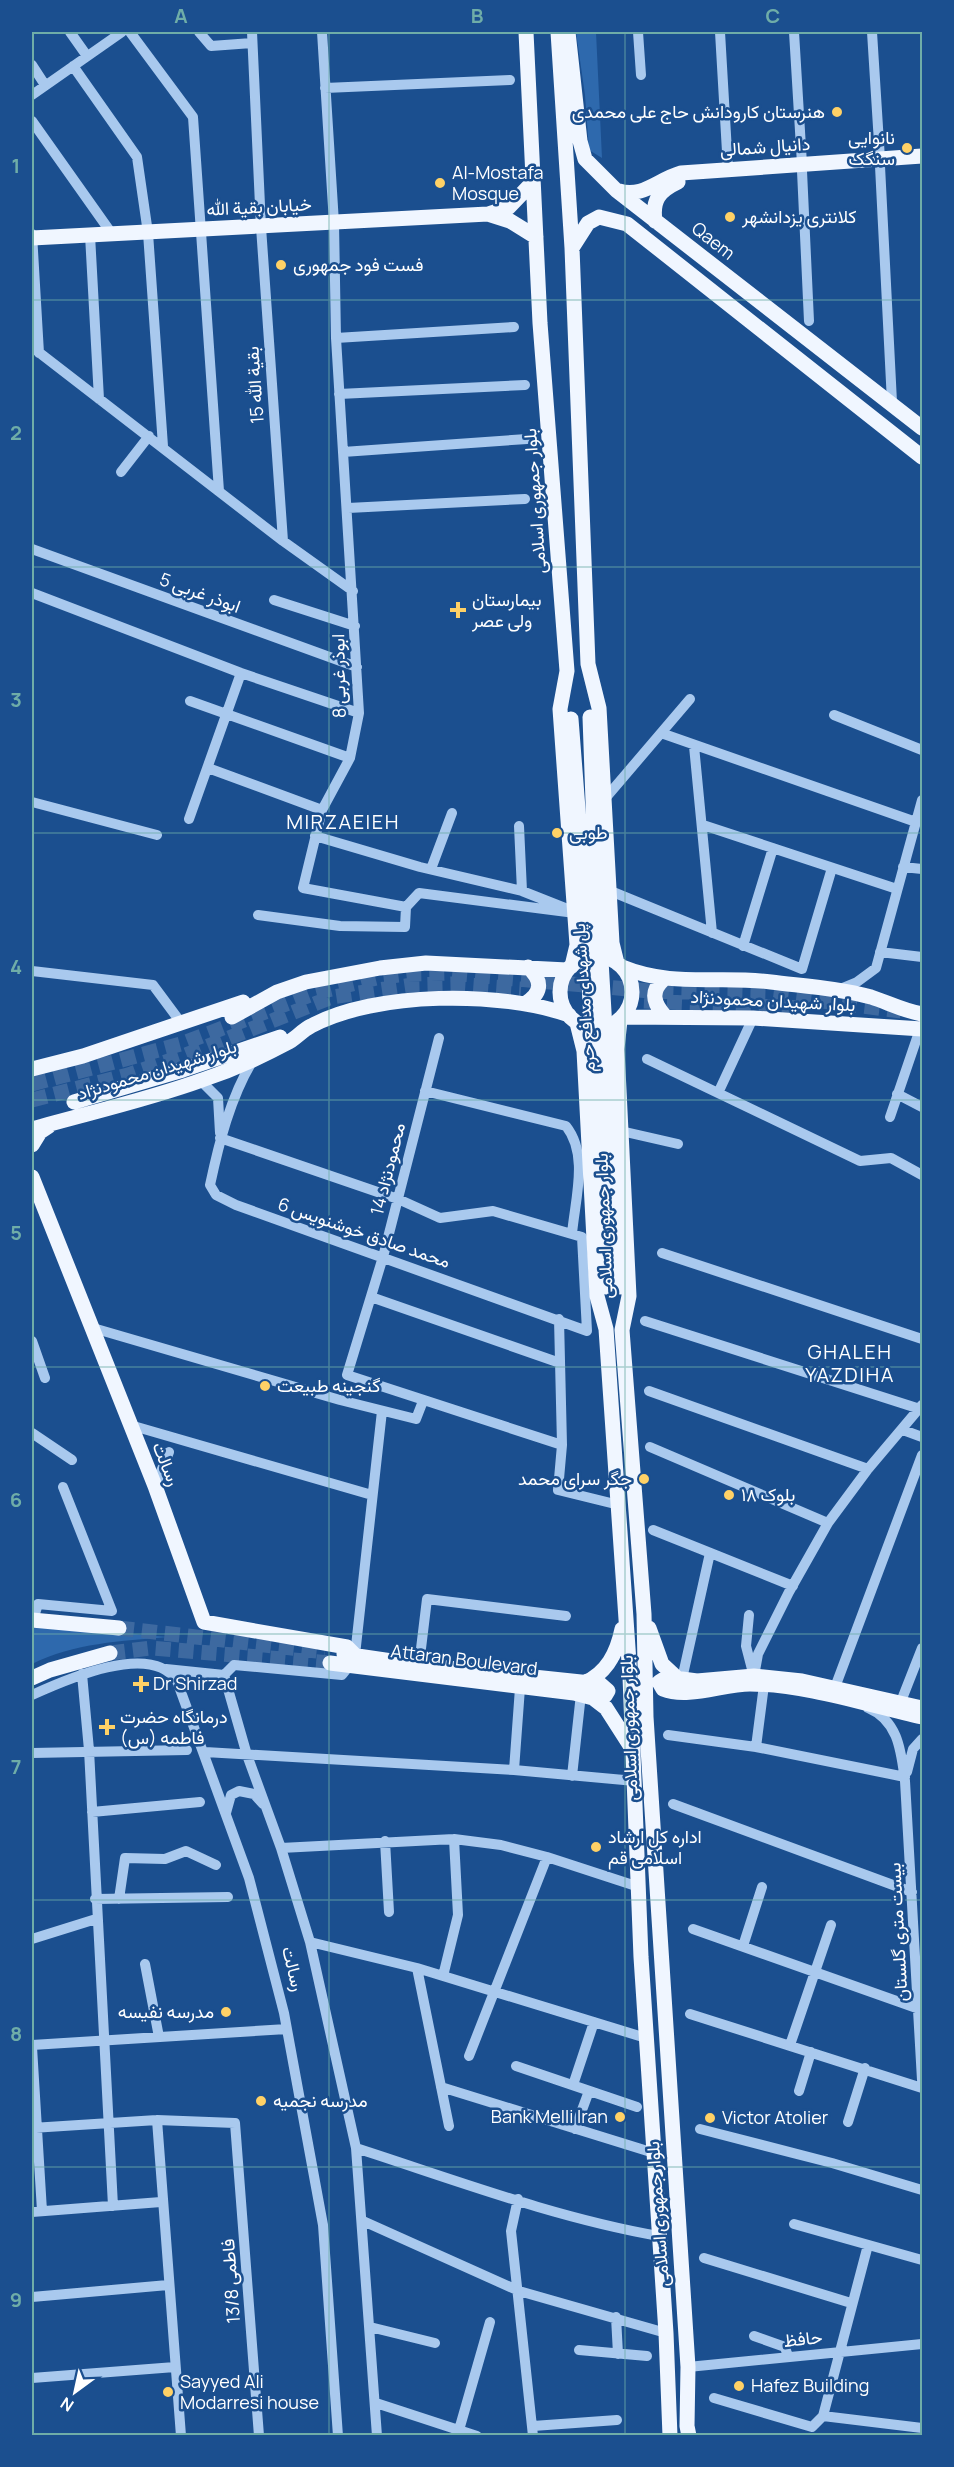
<svg xmlns="http://www.w3.org/2000/svg" width="954" height="2467" viewBox="0 0 954 2467" font-family="Manrope,Vazirmatn,sans-serif">
	<style>
		.green { fill: #2e69ad }
		.lines { fill: none; stroke-linecap: round; stroke-linejoin: round }
		.major-tunnel { stroke: #3d69a0; stroke-width: 15; stroke-dasharray: 15 8; stroke-linecap: butt }
		.minor { stroke: #a9c9ee; stroke-width: 10 }
		.major { stroke: #f0f6ff; stroke-width: 15 }
		.major-bridge { stroke: #f0f6ff; stroke-width: 15 }
		.grid { fill: none; stroke: #6fada8; stroke-width: 1.5; stroke-opacity: 0.55 }
		.poi-dot { fill: #ffd166; stroke: #1b4f8f; stroke-width: 2 }
		.labels { text-anchor: middle; stroke-width: 5; stroke-linejoin: round; paint-order: stroke }
		.poi-label { font-size: 18px; fill: #fff; stroke: #1b4f8f; text-anchor: start }
		.street-label { font-size: 18px; fill: #fff; stroke: #1b4f8f }
		.neighbourhood-label { font-size: 20px; letter-spacing: 1.5px; fill: #fff; stroke: #1b4f8f }
		.neatline { fill: none; stroke: #6fada8; stroke-width: 2 }
		.grid-label { font-size: 20px; text-anchor: middle; font-weight: bold; fill: #6fada8 }
	</style>
	<rect width="100%" height="100%" fill="#1b4f8f"/>
	<path class="green" d="M576 32H596L602 158 589 150 585 95Z
		M32 1626 168 1637C121 1641 74 1643 32 1664Z"/>
	<g class="lines">
		<path class="major-tunnel" d="M644 1001 803 1008
			M32 1084 181 1044 315 993 376 978 407 974 450 973 650 991 767 994 901 1011
			M32 1100 128 1075 186 1055 332 997 412 985 451 984 521 989
			M119 1628 325 1652
			M110 1653 151 1648 330 1663"/>
		<path class="minor" d="M70 32 87 56
			M130 32 193 117 219 491
			M199 32 211 46 252 43
			M252 32 261 227 283 541
			M322 32 334 223 336 338 359 713 350 758 322 810 303 888 406 907 419 893 575 913
			M638 32 641 75
			M720 32 728 169
			M794 32 802 164
			M872 32 880 159
			M32 65 45 85
			M73 66 137 157 148 233 163 446
			M325 88 510 80
			M32 95 122 32
			M32 121 112 234
			M880 166 892 402
			M802 171 809 321
			M32 234 39 353
			M90 235 99 399
			M336 338 514 327
			M32 347 283 541 353 591
			M339 394 525 385
			M343 452 527 439
			M121 472 149 436
			M348 508 525 499
			M32 549 357 667
			M32 593 241 673 359 713
			M274 600 355 626
			M190 701 350 758
			M834 715 922 750
			M661 733 916 822
			M694 746 712 933
			M208 768 322 810
			M603 801 690 699
			M32 802 157 835
			M189 819 241 673
			M703 825 897 889
			M519 826 522 891
			M315 836 420 867 522 891 570 910
			M903 867 922 869
			M431 869 452 813
			M608 890 802 969 832 868
			M258 915 340 926 405 927 406 907
			M743 946 773 848
			M880 952 922 957
			M32 971 153 985 182 1024
			M840 989 857 982 876 968 922 800
			M439 1038 383 1257 347 1375 562 1445
			M647 1059 860 1161 891 1158 922 1175
			M201 1081 218 1098 220 1133
			M425 1091 566 1126C589 1155 575 1199 572 1234
			M719 1091 753 1018
			M897 1094 922 1107
			M890 1117 920 1029
			M621 1131 678 1144
			M220 1138 398 1199 440 1218 493 1211 582 1237 587 1331 236 1205 216 1195 210 1185C219 1143 230 1098 253 1060
			M662 1253 922 1339
			M371 1297 560 1363
			M559 1319 562 1445 558 1490 619 1505
			M645 1321 920 1409
			M93 1328 340 1400 416 1419 423 1401
			M32 1341 45 1378
			M649 1391 868 1469
			M130 1425 372 1495
			M903 1430 922 1437
			M32 1433 72 1460
			M650 1447 828 1523
			M155 1486 169 1452
			M653 1530 793 1586
			M749 1615 746 1646 753 1673
			M33 1620 38 1604 112 1611 63 1487
			M355 1655 382 1411
			M350 1665 342 1675 234 1665 224 1675 247 1755 281 1848 310 1942 356 2148 377 2436
			M419 1665 427 1599 566 1616
			M166 1669 224 1675
			M82 1674 89 1750 113 2206
			M754 1676 758 1654 789 1592 828 1523 868 1469 922 1405
			M682 1679 710 1553
			M834 1690 922 1455
			M32 1695C65 1680 151 1641 177 1681L249 1878 284 2013 323 2225 338 2436
			M900 1704 922 1648
			M868 1708C899 1721 901 1752 905 1781L922 2080
			M668 1735 756 1747 905 1777
			M756 1747 764 1685
			M205 1752 514 1770 635 1781
			M32 1753 187 1750
			M514 1770 520 1688
			M907 1772 913 1749 922 1739
			M572 1776 581 1694
			M673 1804 912 1892
			M92 1812 200 1802
			M226 1813 231 1795 239 1791 254 1794 263 1804
			M385 1841 389 1912
			M281 1848 454 1839 501 1845 547 1857 639 1887
			M95 1899 228 1897
			M119 1899 125 1858 165 1859 186 1851 216 1865
			M693 1929 922 2010
			M32 1939 96 1919
			M310 1942 417 1968 646 2038
			M743 1946 762 1887
			M145 1964 159 2037
			M417 1968 449 2126
			M443 1976 458 1915 454 1839
			M690 2014 922 2088
			M32 2045 287 2029
			M790 2045 831 1925
			M32 2047 42 2211
			M469 2056 547 1857
			M516 2066 637 2107
			M573 2085 594 2022
			M441 2087 654 2153
			M799 2091 811 2052
			M157 2120 181 2436
			M848 2122 865 2068
			M32 2128 157 2120 235 2123 259 2436
			M575 2129 589 2091
			M700 2129 832 2163 922 2190
			M356 2148C455 2180 556 2218 659 2236
			M518 2199 511 2231 533 2436
			M32 2212 161 2202
			M363 2221 519 2291 666 2333
			M794 2224 922 2260
			M704 2258 851 2303
			M32 2297 168 2285
			M616 2317 618 2354
			M370 2327 435 2343
			M754 2336 785 2347 788 2357
			M579 2350 647 2356
			M688 2367 922 2344
			M32 2378 175 2367
			M714 2398 812 2427 823 2416
			M376 2403 477 2436
			M823 2416 868 2245
			M823 2416 922 2428
			M533 2426 617 2420
			M459 2430 490 2322"/>
		<path class="major" d="M526 32 540 323 567 671 560 709 577 945 572 966
			M558 32 572 248 588 664 599 708 612 943 617 963
			M568 32 580 141 585 159 616 190 922 428
			M619 191C643 198 657 180 681 173L922 156
			M488 214 510 221 536 237
			M655 221C652 200 659 191 678 182
			M32 238 488 214 509 207 532 183
			M572 248 588 223 599 217 627 224 922 457
			M560 992a36 36 0 1 1 72 0a36 36 0 1 1-72 0Z
			M622 967C673 988 719 975 771 982 803 986 839 988 871 997 889 1003 904 1011 922 1014
			M663 980C650 992 654 1004 665 1016
			M526 1003C543 992 542 980 528 967
			M232 1017 277 992 306 982 380 968 426 963 567 970
			M623 1017 753 1018 922 1029
			M620 1020 617 1049 629 1296 622 1330 644 1614 646 1717 688 2367 687 2426 689 2436
			M577 1023 584 1051 597 1296 606 1329 630 1677 641 1957 666 2333 670 2436
			M32 1069 83 1056 243 1002
			M74 1102 183 1070 280 1037
			M32 1129C88 1113 147 1100 202 1080 232 1070 261 1057 289 1042 297 1037 303 1030 311 1026 376 991 501 991 569 1015
			M32 1145 40 1132 49 1126
			M32 1177 155 1486 204 1622 347 1647 355 1655
			M32 1620 119 1628
			M649 1628 662 1664 676 1677
			M330 1663 574 1693 593 1698 605 1696 608 1691 600 1684 419 1665 344 1654
			M32 1678 50 1670 110 1653
			M584 1683C607 1673 617 1653 622 1629
			M593 1698 606 1708 631 1747
			M922 1708 802 1681 754 1676 697 1681 667 1677 659 1682 663 1689C688 1699 723 1684 750 1684 806 1684 868 1705 922 1717"/>
		<path class="major-bridge" d="M590 717 595 857 620 1287
			M571 719 582 860 606 1287"/>
	</g>
	<path class="grid" d="M329 32V2436M625 32V2436M32 300H922M32 567H922M32 833H922M32 1100H922M32 1367H922M32 1634H922M32 1900H922M32 2167H922"/>
	<g class="poi-dot">
		<circle cx="837" cy="112" r="6"/>
		<circle cx="907" cy="148" r="6"/>
		<circle cx="440" cy="183" r="6"/>
		<circle cx="730" cy="217" r="6"/>
		<circle cx="281" cy="265" r="6"/>
		<path d="M455 601h6v6h6v6h-6v6h-6v-6h-6v-6h6z"/>
		<circle cx="557" cy="833" r="6"/>
		<circle cx="265" cy="1386" r="6"/>
		<circle cx="644" cy="1479" r="6"/>
		<circle cx="729" cy="1495" r="6"/>
		<path d="M138 1675h6v6h6v6h-6v6h-6v-6h-6v-6h6z"/>
		<path d="M104 1718h6v6h6v6h-6v6h-6v-6h-6v-6h6z"/>
		<circle cx="596" cy="1847" r="6"/>
		<circle cx="226" cy="2012" r="6"/>
		<circle cx="261" cy="2101" r="6"/>
		<circle cx="620" cy="2117" r="6"/>
		<circle cx="710" cy="2118" r="6"/>
		<circle cx="739" cy="2386" r="6"/>
		<circle cx="168" cy="2392" r="6"/>
	</g>
	<g class="labels">
		<g class="poi-label">
			<text x="825" y="118" text-anchor="end">هنرستان کارودانش حاج علی محمدی</text>
			<text x="895" y="144" text-anchor="end">نانوایی<tspan x="895" dy="21">سنگک</tspan></text>
			<text x="452" y="179">Al-Mostafa<tspan x="452" dy="21">Mosque</tspan></text>
			<text x="742" y="223">کلانتری یزدانشهر</text>
			<text x="293" y="271">فست فود جمهوری</text>
			<text x="472" y="606">بیمارستان<tspan x="472" dy="21">ولی عصر</tspan></text>
			<text x="569" y="839">طوبی</text>
			<text x="277" y="1392">گنجینه طبیعت</text>
			<text x="632" y="1485" text-anchor="end">جگر سرای محمد</text>
			<text x="741" y="1501">بلوک ۱۸</text>
			<text x="153" y="1690">Dr Shirzad</text>
			<text x="120" y="1723">درمانگاه حضرت<tspan x="120" dy="21">فاطمه (س)</tspan></text>
			<text x="608" y="1843">اداره کل ارشاد<tspan x="608" dy="21">اسلامی قم</tspan></text>
			<text x="214" y="2018" text-anchor="end">مدرسه نفیسه</text>
			<text x="273" y="2107">مدرسه نجمیه</text>
			<text x="608" y="2123" text-anchor="end">Bank Melli Iran</text>
			<text x="722" y="2124">Victor Atolier</text>
			<text x="180" y="2388">Sayyed Ali<tspan x="180" dy="21">Modarresi house</tspan></text>
			<text x="751" y="2392">Hafez Building</text>
		</g>
		<g class="street-label">
			<text transform="translate(765 147) rotate(-4)" y="6">دانیال شمالی</text>
			<text transform="translate(259 207) rotate(-3)" y="6">خیابان بقیة الله</text>
			<text transform="translate(713 241) rotate(38)" y="6">Qaem</text>
			<text transform="translate(255 385) rotate(-94)" y="6">بقیة الله 15</text>
			<text transform="translate(535 501) rotate(-94)" y="6">بلوار جمهوری اسلامی</text>
			<text transform="translate(200 593) rotate(20)" y="6">ابوذر غربی 5</text>
			<text transform="translate(339 676) rotate(-91)" y="6">ابوذر غربی 8</text>
			<text transform="translate(584 998) rotate(-94)" y="6">پل شهدای مدافع حرم</text>
			<text transform="translate(773 1001) rotate(3)" y="6">بلوار شهیدان محمودنژاد</text>
			<text transform="translate(157 1070) rotate(-17)" y="6">بلوار شهیدان محمودنژاد</text>
			<text transform="translate(388 1169) rotate(-76)" y="6">محمودنژاد 14</text>
			<text transform="translate(604 1226) rotate(-92)" y="6">بلوار جمهوری اسلامی</text>
			<text transform="translate(364 1233) rotate(19)" y="6">محمد صادق خوشنویس 6</text>
			<text transform="translate(166 1464) rotate(68)" y="6">رسالت</text>
			<text transform="translate(464 1660) rotate(7)" y="6">Attaran Boulevard</text>
			<text transform="translate(629 1728) rotate(-92)" y="6">بلوار جمهوری اسلامی</text>
			<text transform="translate(898 1932) rotate(-93)" y="6">بیست متری گلستان</text>
			<text transform="translate(293 1969) rotate(76)" y="6">رسالت</text>
			<text transform="translate(658 2214) rotate(-94)" y="6">بلوار جمهوری اسلامی</text>
			<text transform="translate(231 2281) rotate(-94)" y="6">فاطمی 13/8</text>
			<text transform="translate(803 2339) rotate(-6)" y="6">حافظ</text>
		</g>
		<g class="neighbourhood-label">
			<text x="343" y="829">MIRZAEIEH</text>
			<text x="850" y="1359">GHALEH<tspan x="850" dy="23">YAZDIHA</tspan></text>
		</g>
	</g>
	<rect width="954" height="2467" fill="none" stroke="#1b4f8f" stroke-width="66"/>
	<g transform="translate(75 2392) rotate(213)" stroke="#1b4f8f" stroke-width="4.5" paint-order="stroke">
	<path d="M0-4.5L10 22L0 15L-10 22Z" fill="#ffffff"/>
	<text y="-9" font-size="16" font-weight="bold" text-anchor="middle" fill="#ffffff">N</text>
	</g>
	<rect x="33" y="33" width="888" height="2401" class="neatline"/>
	<g class="grid-label">
		<text x="181" y="23">A</text>
		<text x="477" y="23">B</text>
		<text x="773" y="23">C</text>
		<text x="16" y="173">1</text>
		<text x="16" y="440">2</text>
		<text x="16" y="707">3</text>
		<text x="16" y="974">4</text>
		<text x="16" y="1240">5</text>
		<text x="16" y="1507">6</text>
		<text x="16" y="1774">7</text>
		<text x="16" y="2041">8</text>
		<text x="16" y="2307">9</text>
	</g>
</svg>
